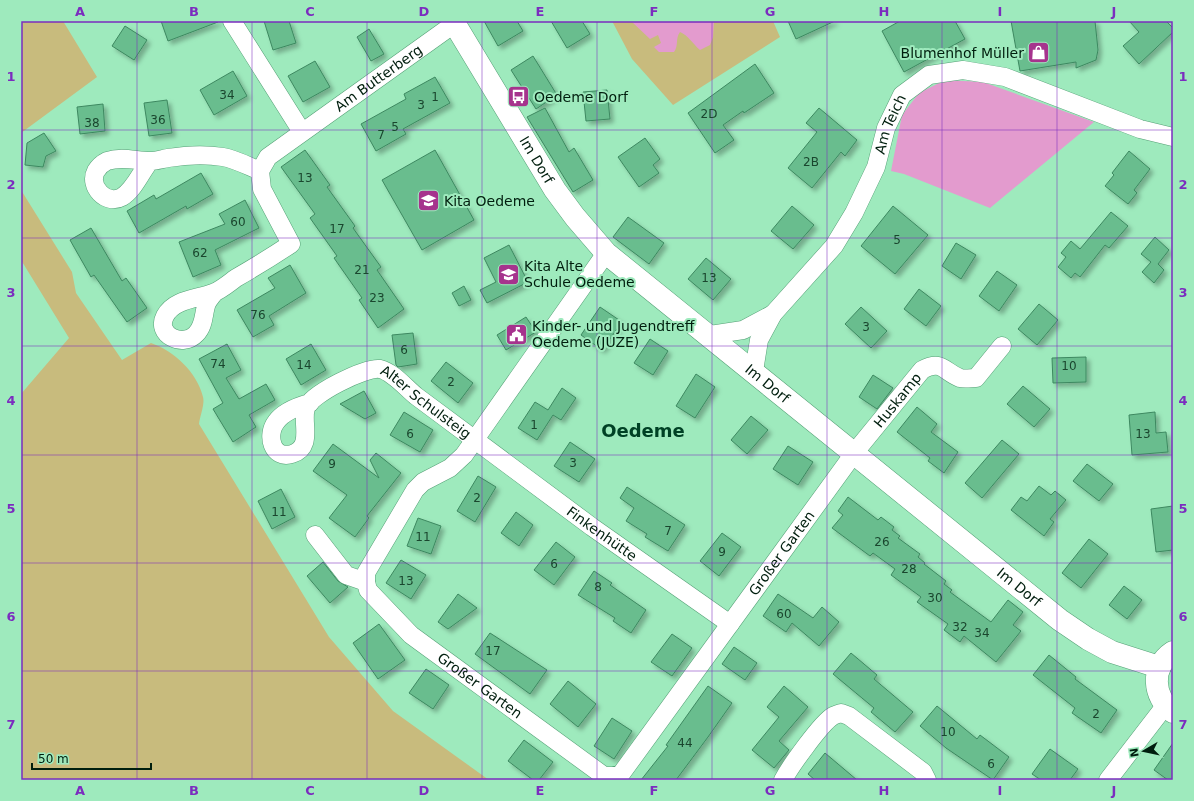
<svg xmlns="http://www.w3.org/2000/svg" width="1194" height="801" viewBox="0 0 1194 801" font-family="'DejaVu Sans',sans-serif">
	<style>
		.green { fill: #c8bb7d }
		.water { fill: #e39bce }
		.building { fill: #69bd8e; stroke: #3d8860; filter: url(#shadow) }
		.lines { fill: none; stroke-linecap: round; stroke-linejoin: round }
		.street-casing { stroke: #55a076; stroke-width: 19 }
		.secondary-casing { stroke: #55a076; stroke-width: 23 }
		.street { stroke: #fff; stroke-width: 18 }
		.secondary { stroke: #fff; stroke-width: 22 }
		.grid { fill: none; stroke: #7b2cbf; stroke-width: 1; stroke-opacity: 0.55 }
		.labels { text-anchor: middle; stroke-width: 4; stroke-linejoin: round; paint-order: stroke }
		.number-label { font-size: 12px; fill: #1a462e }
		.poi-label { font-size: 14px; fill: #001e0e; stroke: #9eeabd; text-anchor: start }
		.street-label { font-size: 14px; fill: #001e0e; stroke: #9eeabd }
		.district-label { font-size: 18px; font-weight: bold; fill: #004125; stroke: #9eeabd }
		.neatline { fill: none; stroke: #7b2cbf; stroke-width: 1.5 }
		.grid-label { font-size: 13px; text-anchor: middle; font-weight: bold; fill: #7b2cbf }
	</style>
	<defs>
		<filter id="shadow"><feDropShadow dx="3.5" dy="3.5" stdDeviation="2" flood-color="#0004"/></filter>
	</defs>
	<rect width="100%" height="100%" fill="#9eeabd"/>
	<path class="green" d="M21 21H63L97 77 21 133Z
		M612 21H773L780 37 673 105 632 59Z
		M21 190 72 272 76 293 122 360 151 343C174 351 197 372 203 397 205 404 200 416 199 424L329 637 393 711 489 780H21V394L69 338 21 260Z"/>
	<path class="water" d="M631 21H714L713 37 710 45 700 50C693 44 688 35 680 32 675 39 679 45 674 52H659L654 47 661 43 658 35 650 39Z
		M945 80 983 82 1094 122 990 208 904 174 891 171 902 115 919 93Z"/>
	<path class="building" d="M161 21H218V22L168 41Z
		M264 21H289L296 43 273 50Z
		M484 21H517L523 31 498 46Z
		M551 21H582L590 34 567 48Z
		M788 21H835L796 39Z
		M900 21H955L965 39 904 72 882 31Z
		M1011 21H1095L1098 50 1096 60 1076 68V62L1020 71Z
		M1129 21H1166L1173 28V32L1139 64 1123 46 1139 32Z
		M125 26 147 40 134 60 112 46Z
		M369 29 384 54 371 61 357 37Z
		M533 56 557 95 536 109 511 70Z
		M315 61 330 87 303 102 288 76Z
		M755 64 774 93 744 113 743 111 723 125 734 140 715 153 688 113Z
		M233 71 247 96 214 115 200 90Z
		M435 77 450 103 403 129 406 134 376 151 361 124 406 99 404 94Z
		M607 90 610 119 586 121 583 92Z
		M167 100 172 133 149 136 144 103Z
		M103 104 105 131 80 134 77 107Z
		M545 108 569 152 574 148 593 180 573 192 527 117Z
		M819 108 857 140 845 156 841 152 812 188 788 168 817 132 806 123Z
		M44 133 56 151 46 156 43 167 25 165 27 143Z
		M645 138 660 159 653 165 659 173 639 187 618 157Z
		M305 150 330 185 327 187 355 226 353 228 381 267 377 270 404 309 378 328 359 300 362 298 334 258 337 256 310 218 315 214 281 167Z
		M435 150 474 220 422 250 382 180Z
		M1129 151 1150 169 1134 190 1137 193 1128 204 1105 186 1114 175 1112 173Z
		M201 173 213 194 187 209 186 206 139 233 127 211 154 195 156 199Z
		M245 200 259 228 215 250 221 265 193 277 179 242 225 224 219 214Z
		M792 206 814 225 793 249 771 231Z
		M893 206 928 235 895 274 861 246Z
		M1111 212 1128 226 1109 248 1105 245 1080 277 1075 273 1071 278 1058 267 1066 257 1061 253 1071 241 1080 249Z
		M628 217 664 243 649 264 613 237Z
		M91 228 122 281 126 278 147 308 127 322 94 275 91 277 70 240Z
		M1155 237 1169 250 1158 264 1164 270 1154 283 1142 272 1151 262 1141 254Z
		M956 243 976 255 961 279 942 266Z
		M509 245 528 282 487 303 480 290 496 282 484 258Z
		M706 258 731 279 713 300 688 279Z
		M290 265 306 293 269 316 274 325 253 337 237 310 275 288 268 278Z
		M997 271 1017 285 999 311 979 296Z
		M464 286 471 300 459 306 452 293Z
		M919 289 941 306 926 326 904 309Z
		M1039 304 1058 320 1037 345 1018 329Z
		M600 307 622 322 602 350 581 335Z
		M861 307 887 331 871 348 845 324Z
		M526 317 536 332 506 350 497 335Z
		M413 333 417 364 398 367 396 365 392 335Z
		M650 339 668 351 653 375 634 363Z
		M227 344 241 370 226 378 239 399 266 384 275 400 249 415 256 427 233 442 213 409 223 403 199 359Z
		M311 344 326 370 301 385 286 359Z
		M1086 357V382L1053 383 1052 358Z
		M446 362 473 383 458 403 431 381Z
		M696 374 715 387 695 418 676 406Z
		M873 375 893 388 877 409 859 397Z
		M1023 386 1050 409 1034 427 1007 404Z
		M562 388 576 398 561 420 553 415 537 440 518 428 535 402 548 410Z
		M364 391 376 413 365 419 340 404Z
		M917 407 937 424 931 432 958 452 944 473 928 461 930 458 897 432Z
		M404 412 433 430 420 452 390 435Z
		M1155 412 1156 433 1166 432 1168 452 1132 455 1129 415Z
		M751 416 768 430 747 454 731 440Z
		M1002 440 1019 454 982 498 965 483Z
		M570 442 595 459 579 482 554 466Z
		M333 444 379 478 370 460 376 453 401 473 367 516 369 518 355 537 329 518 347 495 313 471Z
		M788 446 813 462 798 485 773 469Z
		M1087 464 1113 484 1099 501 1073 481Z
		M478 476 496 487 475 522 457 511Z
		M1039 486 1051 495 1055 491 1066 500 1050 519 1054 522 1044 536 1011 510 1021 497 1027 501Z
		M627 487 685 525 668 551 645 537 647 534 626 521 634 508 620 498Z
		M281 489 295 517 272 529 258 501Z
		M848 497 878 520 881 517 894 527 892 530 900 536 898 538 920 554 918 557 925 563 924 564 946 581 944 584 952 590 950 592 991 622 1008 600 1023 612 1013 625 1021 631 996 662 964 636 960 642 944 630 948 624 917 602 921 597 891 575 895 569 873 553 870 556 832 528 843 515 838 511Z
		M1173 506V550L1156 552 1151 509Z
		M516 512 533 525 519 546 501 533Z
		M418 518 441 526 431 554 407 546Z
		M722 533 741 547 719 576 700 561Z
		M1089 539 1108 554 1081 588 1062 573Z
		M556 542 575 557 554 585 534 570Z
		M401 560 426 575 411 599 386 583Z
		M323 562 338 581 348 587 330 603 307 576Z
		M594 571 612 583 610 585 646 610 631 633 613 621 615 618 578 595Z
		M1124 586 1142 600 1127 619 1109 605Z
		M458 594 477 608 448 629 438 622Z
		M778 594 813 618 822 607 839 622 819 646 792 623 786 632 763 616Z
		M379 624 405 660 378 679 353 643Z
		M490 633 547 670 530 694 475 654Z
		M672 634 692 648 672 676 651 662Z
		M734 647 757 663 745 680 722 664Z
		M851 653 877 675 874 679 913 712 895 732 871 712 874 708 833 674Z
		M1049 655 1076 677 1075 679 1117 710 1101 733 1072 713 1075 708 1033 675Z
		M426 669 449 685 433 709 409 693Z
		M568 681 596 704 578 727 550 704Z
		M708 686 732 703 708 737 676 780H641L668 746 666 745Z
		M784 686 808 707 779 741 789 750 774 768 752 750 779 717 767 707Z
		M937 706 977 739 980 735 1009 757 993 780 946 748 920 726Z
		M612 718 632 731 614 759 594 746Z
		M524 740 553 762 539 780H533L508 761Z
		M1173 743V780H1168L1154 770Z
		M1050 749 1078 769 1070 780H1041L1032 774Z
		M825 753 857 780H815L808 774Z"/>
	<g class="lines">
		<defs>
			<g id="street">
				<path d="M232 21 302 132"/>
				<path d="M150 161C141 172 134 190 122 197 106 206 88 186 96 171 99 166 103 163 107 161 122 156 136 161 150 161 156 161 162 159 168 158 186 155 205 154 223 157 235 159 248 166 260 171"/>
				<path id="s1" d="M606 253 464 455 450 468 423 482 415 490 366 573V582L368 590 411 635 604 776H613L621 774 855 452 922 370C942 359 944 372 960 378 964 379 972 378 976 378L1002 346"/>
				<path id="s2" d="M214 293C212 296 209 299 207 303 203 313 205 325 196 334 183 348 155 335 165 316 174 299 197 299 213 293 221 290 229 283 236 278 255 267 273 256 291 244L262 189 260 171 268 157 454 24"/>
				<path d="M710 335 743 330 773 314"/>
				<path id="s3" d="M754 371 759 340 773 314 834 246 854 213 876 167 886 128 902 95 929 75 963 70 1005 77 1140 129 1173 137"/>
				<path id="s4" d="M310 403C299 406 283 412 276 422 266 435 272 460 292 454 314 447 301 422 306 408 311 394 365 367 380 369 393 372 406 388 416 396L592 527 730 624"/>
				<path d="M315 535 346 575 366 582"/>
				<path d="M783 780C790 767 821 723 833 716 835 715 838 714 841 713L849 716 923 772 927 780"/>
				<path d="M1108 780 1165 706"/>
			</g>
			<g id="secondary">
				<path id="s5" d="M453 21 555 190 575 217 606 253 1060 620 1088 639 1112 652 1159 667"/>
				<path d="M1173 652C1150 667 1153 697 1173 712"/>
			</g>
		</defs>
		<use href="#street" class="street-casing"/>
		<use href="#secondary" class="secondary-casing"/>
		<use href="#street" class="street"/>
		<use href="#secondary" class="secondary"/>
	</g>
	<path class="grid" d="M137 21V780M252 21V780M367 21V780M482 21V780M597 21V780M712 21V780M827 21V780M942 21V780M1057 21V780M21 130H1173M21 238H1173M21 346H1173M21 455H1173M21 563H1173M21 671H1173"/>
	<defs>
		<symbol id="shop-square" viewBox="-11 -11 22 22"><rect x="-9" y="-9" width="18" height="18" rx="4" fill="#a6338d" stroke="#9eeabd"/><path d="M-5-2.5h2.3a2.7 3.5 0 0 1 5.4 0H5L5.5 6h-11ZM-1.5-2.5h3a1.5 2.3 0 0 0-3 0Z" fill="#fff"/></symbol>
		<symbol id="bus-square" viewBox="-11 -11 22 22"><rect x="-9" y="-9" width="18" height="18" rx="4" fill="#a6338d" stroke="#9eeabd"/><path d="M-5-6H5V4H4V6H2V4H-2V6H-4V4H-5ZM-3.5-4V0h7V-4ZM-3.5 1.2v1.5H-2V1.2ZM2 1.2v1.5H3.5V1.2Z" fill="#fff"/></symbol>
		<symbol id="school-square" viewBox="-11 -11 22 22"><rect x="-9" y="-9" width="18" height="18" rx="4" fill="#a6338d" stroke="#9eeabd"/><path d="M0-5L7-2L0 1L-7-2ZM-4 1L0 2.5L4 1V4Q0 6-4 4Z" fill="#fff"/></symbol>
		<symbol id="civic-square" viewBox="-11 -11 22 22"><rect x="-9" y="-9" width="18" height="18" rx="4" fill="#a6338d" stroke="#9eeabd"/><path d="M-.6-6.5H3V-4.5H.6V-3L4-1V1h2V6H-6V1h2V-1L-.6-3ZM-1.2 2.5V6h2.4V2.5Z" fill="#fff"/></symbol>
	</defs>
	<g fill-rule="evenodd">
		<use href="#shop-square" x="1026" y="40" width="25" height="25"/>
		<use href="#bus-square" x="506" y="84" width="25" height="25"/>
		<use href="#school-square" x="416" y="188" width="25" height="25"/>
		<use href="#school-square" x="496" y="262" width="25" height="25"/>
		<use href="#civic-square" x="504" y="322" width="25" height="25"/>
	</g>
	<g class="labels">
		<g class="number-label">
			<text x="227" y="99">34</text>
			<text x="435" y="101">1</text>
			<text x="421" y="109">3</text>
			<text x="709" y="118">2D</text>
			<text x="158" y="124">36</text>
			<text x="92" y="127">38</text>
			<text x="395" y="131">5</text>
			<text x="381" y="139">7</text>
			<text x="811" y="166">2B</text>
			<text x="305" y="182">13</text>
			<text x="238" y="226">60</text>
			<text x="337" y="233">17</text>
			<text x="897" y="244">5</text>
			<text x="200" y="257">62</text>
			<text x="362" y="274">21</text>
			<text x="709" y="282">13</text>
			<text x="377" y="302">23</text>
			<text x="258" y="319">76</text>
			<text x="866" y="331">3</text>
			<text x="404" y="354">6</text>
			<text x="218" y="368">74</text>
			<text x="304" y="369">14</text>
			<text x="1069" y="370">10</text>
			<text x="451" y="386">2</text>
			<text x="534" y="429">1</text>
			<text x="410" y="438">6</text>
			<text x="1143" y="438">13</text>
			<text x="573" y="467">3</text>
			<text x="332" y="468">9</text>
			<text x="477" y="502">2</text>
			<text x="279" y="516">11</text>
			<text x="668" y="535">7</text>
			<text x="423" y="541">11</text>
			<text x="882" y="546">26</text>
			<text x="722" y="556">9</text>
			<text x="554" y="568">6</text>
			<text x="909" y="573">28</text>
			<text x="406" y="585">13</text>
			<text x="598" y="591">8</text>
			<text x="935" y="602">30</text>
			<text x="784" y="618">60</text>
			<text x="960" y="631">32</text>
			<text x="982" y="637">34</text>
			<text x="493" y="655">17</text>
			<text x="1096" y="718">2</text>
			<text x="948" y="736">10</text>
			<text x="685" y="747">44</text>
			<text x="991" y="768">6</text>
		</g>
		<g class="poi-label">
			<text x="1024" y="58" text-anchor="end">Blumenhof Müller</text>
			<text x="534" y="102">Oedeme Dorf</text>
			<text x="444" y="206">Kita Oedeme</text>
			<text x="524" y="271">Kita Alte<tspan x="524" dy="16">Schule Oedeme</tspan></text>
			<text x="532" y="331">Kinder- und Jugendtreff<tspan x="532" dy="16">Oedeme (JUZE)</tspan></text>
		</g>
		<g class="street-label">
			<text dy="5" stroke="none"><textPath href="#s2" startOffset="476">Am Butterberg</textPath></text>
			<text dy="5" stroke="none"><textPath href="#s3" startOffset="287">Am Teich</textPath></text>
			<text dy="5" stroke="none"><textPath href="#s5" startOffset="162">Im Dorf</textPath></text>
			<text dy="5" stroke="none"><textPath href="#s5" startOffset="486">Im Dorf</textPath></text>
			<text dy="5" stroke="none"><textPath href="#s1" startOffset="1205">Huskamp</textPath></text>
			<text dy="5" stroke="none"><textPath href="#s4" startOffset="282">Alter Schulsteig</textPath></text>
			<text dy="5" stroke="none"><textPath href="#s4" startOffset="502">Finkenhütte</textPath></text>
			<text dy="5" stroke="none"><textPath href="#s1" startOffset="1013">Großer Garten</textPath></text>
			<text dy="5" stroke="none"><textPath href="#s5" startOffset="810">Im Dorf</textPath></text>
			<text dy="5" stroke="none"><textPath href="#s1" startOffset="569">Großer Garten</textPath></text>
		</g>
		<g class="district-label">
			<text x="643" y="437">Oedeme</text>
		</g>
	</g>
	<rect width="1194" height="801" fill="none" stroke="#9eeabd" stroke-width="44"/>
	<g transform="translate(1144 751) rotate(261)" stroke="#9eeabd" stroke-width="3" paint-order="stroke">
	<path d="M0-3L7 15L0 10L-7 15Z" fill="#001e0e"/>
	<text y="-6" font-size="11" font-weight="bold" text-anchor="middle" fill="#001e0e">N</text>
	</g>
	<path d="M32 763v6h119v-6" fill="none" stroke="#001e0e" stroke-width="2"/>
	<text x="38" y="763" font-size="12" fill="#001e0e" stroke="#9eeabd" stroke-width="3" paint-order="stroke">50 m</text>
	<rect x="22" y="22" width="1150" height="757" class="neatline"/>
	<g class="grid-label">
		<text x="80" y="16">A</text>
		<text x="194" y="16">B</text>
		<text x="310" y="16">C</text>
		<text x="424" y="16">D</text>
		<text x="540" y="16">E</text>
		<text x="654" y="16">F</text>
		<text x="770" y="16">G</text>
		<text x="884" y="16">H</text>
		<text x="1000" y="16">I</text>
		<text x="1114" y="16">J</text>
		<text x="11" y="81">1</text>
		<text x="1183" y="81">1</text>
		<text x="11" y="189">2</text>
		<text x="1183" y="189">2</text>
		<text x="11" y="297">3</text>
		<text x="1183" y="297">3</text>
		<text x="11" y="405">4</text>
		<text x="1183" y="405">4</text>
		<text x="11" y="513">5</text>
		<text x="1183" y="513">5</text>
		<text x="11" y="621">6</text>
		<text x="1183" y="621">6</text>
		<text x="11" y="729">7</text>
		<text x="1183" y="729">7</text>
		<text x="80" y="795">A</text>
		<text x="194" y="795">B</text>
		<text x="310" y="795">C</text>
		<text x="424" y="795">D</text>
		<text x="540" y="795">E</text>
		<text x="654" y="795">F</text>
		<text x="770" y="795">G</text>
		<text x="884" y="795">H</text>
		<text x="1000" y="795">I</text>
		<text x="1114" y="795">J</text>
	</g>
</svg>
